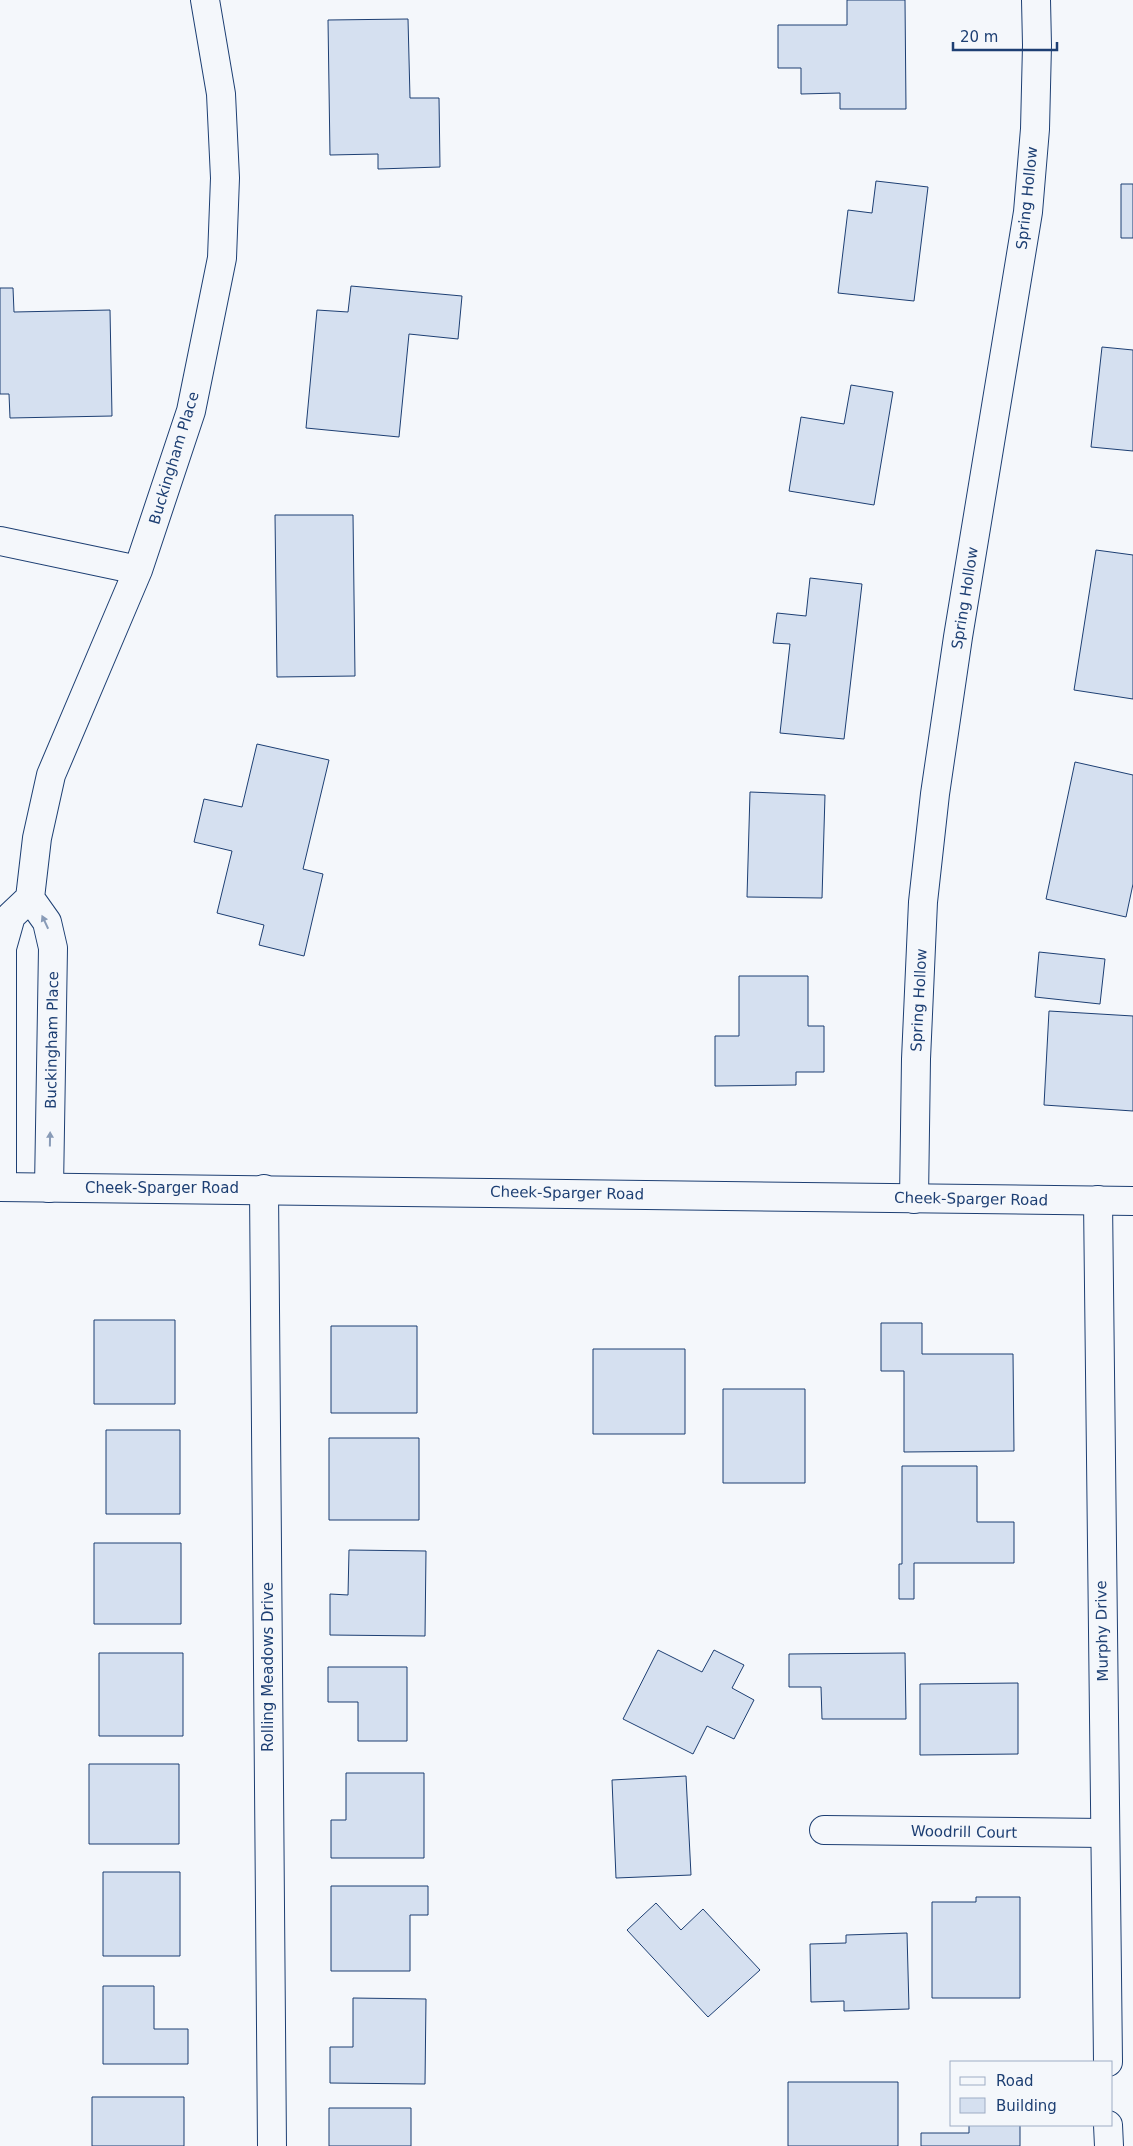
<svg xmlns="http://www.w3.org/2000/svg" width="1133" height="2146" viewBox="0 0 1133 2146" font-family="'DejaVu Sans',sans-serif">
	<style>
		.building { fill: #d5e0f0; stroke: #1d3f73 }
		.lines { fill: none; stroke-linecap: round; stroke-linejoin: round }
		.minor-casing { stroke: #1d3f73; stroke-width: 30 }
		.tertiary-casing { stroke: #1d3f73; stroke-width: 30 }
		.secondary-casing { stroke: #1d3f73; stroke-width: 30 }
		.minor { stroke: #f4f7fb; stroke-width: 28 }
		.tertiary { stroke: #f4f7fb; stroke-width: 28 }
		.secondary { stroke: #f4f7fb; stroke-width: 28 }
		.oneway { fill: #889bb7 }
		.labels { text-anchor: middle; stroke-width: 4; stroke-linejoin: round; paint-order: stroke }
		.street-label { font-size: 15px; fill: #1d3f73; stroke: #f4f7fb }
	</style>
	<rect width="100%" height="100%" fill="#f4f7fb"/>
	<path class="building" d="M847 0H905L906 109H840V93L801 94V68H778V25H847Z
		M408 19 410 98H439L440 167 378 169V154L330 155 328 20Z
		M876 181 928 187 914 301 838 293 848 210 872 213Z
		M1121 184H1133V238H1121Z
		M351 286 462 296 458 339 409 334 399 437 306 428 317 310 348 312Z
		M0 288H13L14 312 110 310 112 416 10 418 9 394H0Z
		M1102 347 1133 350V451L1091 447Z
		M851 385 893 392 874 505 789 491 801 417 844 424Z
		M275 515H353L355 676 277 677Z
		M1096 550 1133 555V699L1074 690Z
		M810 578 862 584 844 739 780 733 790 644 773 643 777 613 806 616Z
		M257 744 329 760 303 869 323 874 304 956 259 945 264 925 217 913 232 851 194 842 204 799 242 807Z
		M1075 762 1133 775V884L1126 917 1046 899Z
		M750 792 825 795 822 898 747 897Z
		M1039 952 1105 959 1100 1004 1035 997Z
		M739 976H808V1026H824V1072H796V1085L715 1086V1036H739Z
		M1049 1011 1133 1016V1111L1044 1105Z
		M94 1320H175V1404H94Z
		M881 1323H922V1354H1013L1014 1451 904 1452V1371H881Z
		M331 1326H417V1413H331Z
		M593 1349H685V1434H593Z
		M723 1389H805V1483H723Z
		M106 1430H180V1514H106Z
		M329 1438H419V1520H329Z
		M902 1466H977V1522H1014V1563H914V1599H899V1564H902Z
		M94 1543H181V1624H94Z
		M349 1550 426 1551 425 1636 330 1635V1594L348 1595Z
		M658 1650 702 1672 714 1650 744 1665 732 1688 754 1700 734 1739 707 1726 693 1754 623 1719Z
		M99 1653H183V1736H99Z
		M905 1653 906 1719H822L821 1687H789V1654Z
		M328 1667H407V1741H358V1702H328Z
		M1018 1683V1754L920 1755V1684Z
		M89 1764H179V1844H89Z
		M346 1773H424V1858H331V1820H346Z
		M686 1776 691 1875 616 1878 612 1780Z
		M103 1872H180V1956H103Z
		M331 1886H428V1915H410V1971H331Z
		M976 1897H1020V1998H932V1902H976Z
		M656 1903 681 1930 703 1909 760 1970 708 2017 627 1930Z
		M907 1933 909 2009 844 2011V2001L811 2002 810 1944 846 1943V1935Z
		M103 1986H154V2029H188V2064H103Z
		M353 1998 426 1999 425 2084 330 2083V2047H353Z
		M788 2082H898V2146H788Z
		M92 2097H184V2146H92Z
		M329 2108H411V2146H329Z
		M969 2125H1020V2146H921V2133H969Z"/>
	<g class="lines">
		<defs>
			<path id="minor" d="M0 541 138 570
				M30 898 47 922 53 948 49 1188
				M2 1187V948L11 916 30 898 37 838 51 775 138 570 191 411 222 258 225 178 221 94 205 0
				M264 1189 272 2146
				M914 1199 916 1059 923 902 935 794 958 637 1028 212 1035 129 1037 45 1036 0
				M824 1830 1104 1833"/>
			<path id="tertiary" d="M1098 1200 1108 2062
				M1108 2125 1109 2146"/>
			<path id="secondary" d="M0 1187 1133 1201"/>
		</defs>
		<use href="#minor" class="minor-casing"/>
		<use href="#tertiary" class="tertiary-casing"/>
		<use href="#secondary" class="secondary-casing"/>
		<use href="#minor" class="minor"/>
		<use href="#tertiary" class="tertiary"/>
		<use href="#secondary" class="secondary"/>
	</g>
	<defs><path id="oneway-solid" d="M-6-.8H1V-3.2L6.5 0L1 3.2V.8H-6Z" transform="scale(1.25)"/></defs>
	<g class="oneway">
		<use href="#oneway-solid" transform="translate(45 922) rotate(-115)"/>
		<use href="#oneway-solid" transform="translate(50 1139) rotate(-89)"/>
	</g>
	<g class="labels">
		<g class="street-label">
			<text transform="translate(1027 198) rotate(-84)" y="5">Spring Hollow</text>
			<text transform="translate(174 458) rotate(-73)" y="5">Buckingham Place</text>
			<text transform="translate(965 598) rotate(-81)" y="5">Spring Hollow</text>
			<text transform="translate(919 1000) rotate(-87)" y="5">Spring Hollow</text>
			<text transform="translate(52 1040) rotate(-89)" y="5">Buckingham Place</text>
			<text x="162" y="1193">Cheek-Sparger Road</text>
			<text transform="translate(567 1193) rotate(1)" y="5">Cheek-Sparger Road</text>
			<text transform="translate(971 1199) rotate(1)" y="5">Cheek-Sparger Road</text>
			<text transform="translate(1102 1631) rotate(-91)" y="5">Murphy Drive</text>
			<text transform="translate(268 1667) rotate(-90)" y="5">Rolling Meadows Drive</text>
			<text transform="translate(964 1832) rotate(1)" y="5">Woodrill Court</text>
		</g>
	</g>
	<rect x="950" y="2061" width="162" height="65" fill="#f4f7fb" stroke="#9eadc5"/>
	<rect x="960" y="2077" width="25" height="8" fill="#f4f7fb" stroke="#9eadc5"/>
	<text x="996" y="2086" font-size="15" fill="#1d3f73">Road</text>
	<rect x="960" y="2098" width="25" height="15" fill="#d5e0f0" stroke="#9eadc5"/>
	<text x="996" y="2111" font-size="15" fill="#1d3f73">Building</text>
	<path d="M953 42v8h104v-8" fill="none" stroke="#1d3f73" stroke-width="2.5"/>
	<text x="960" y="42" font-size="15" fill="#1d3f73" stroke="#f4f7fb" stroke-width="4" paint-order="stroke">20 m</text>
</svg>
